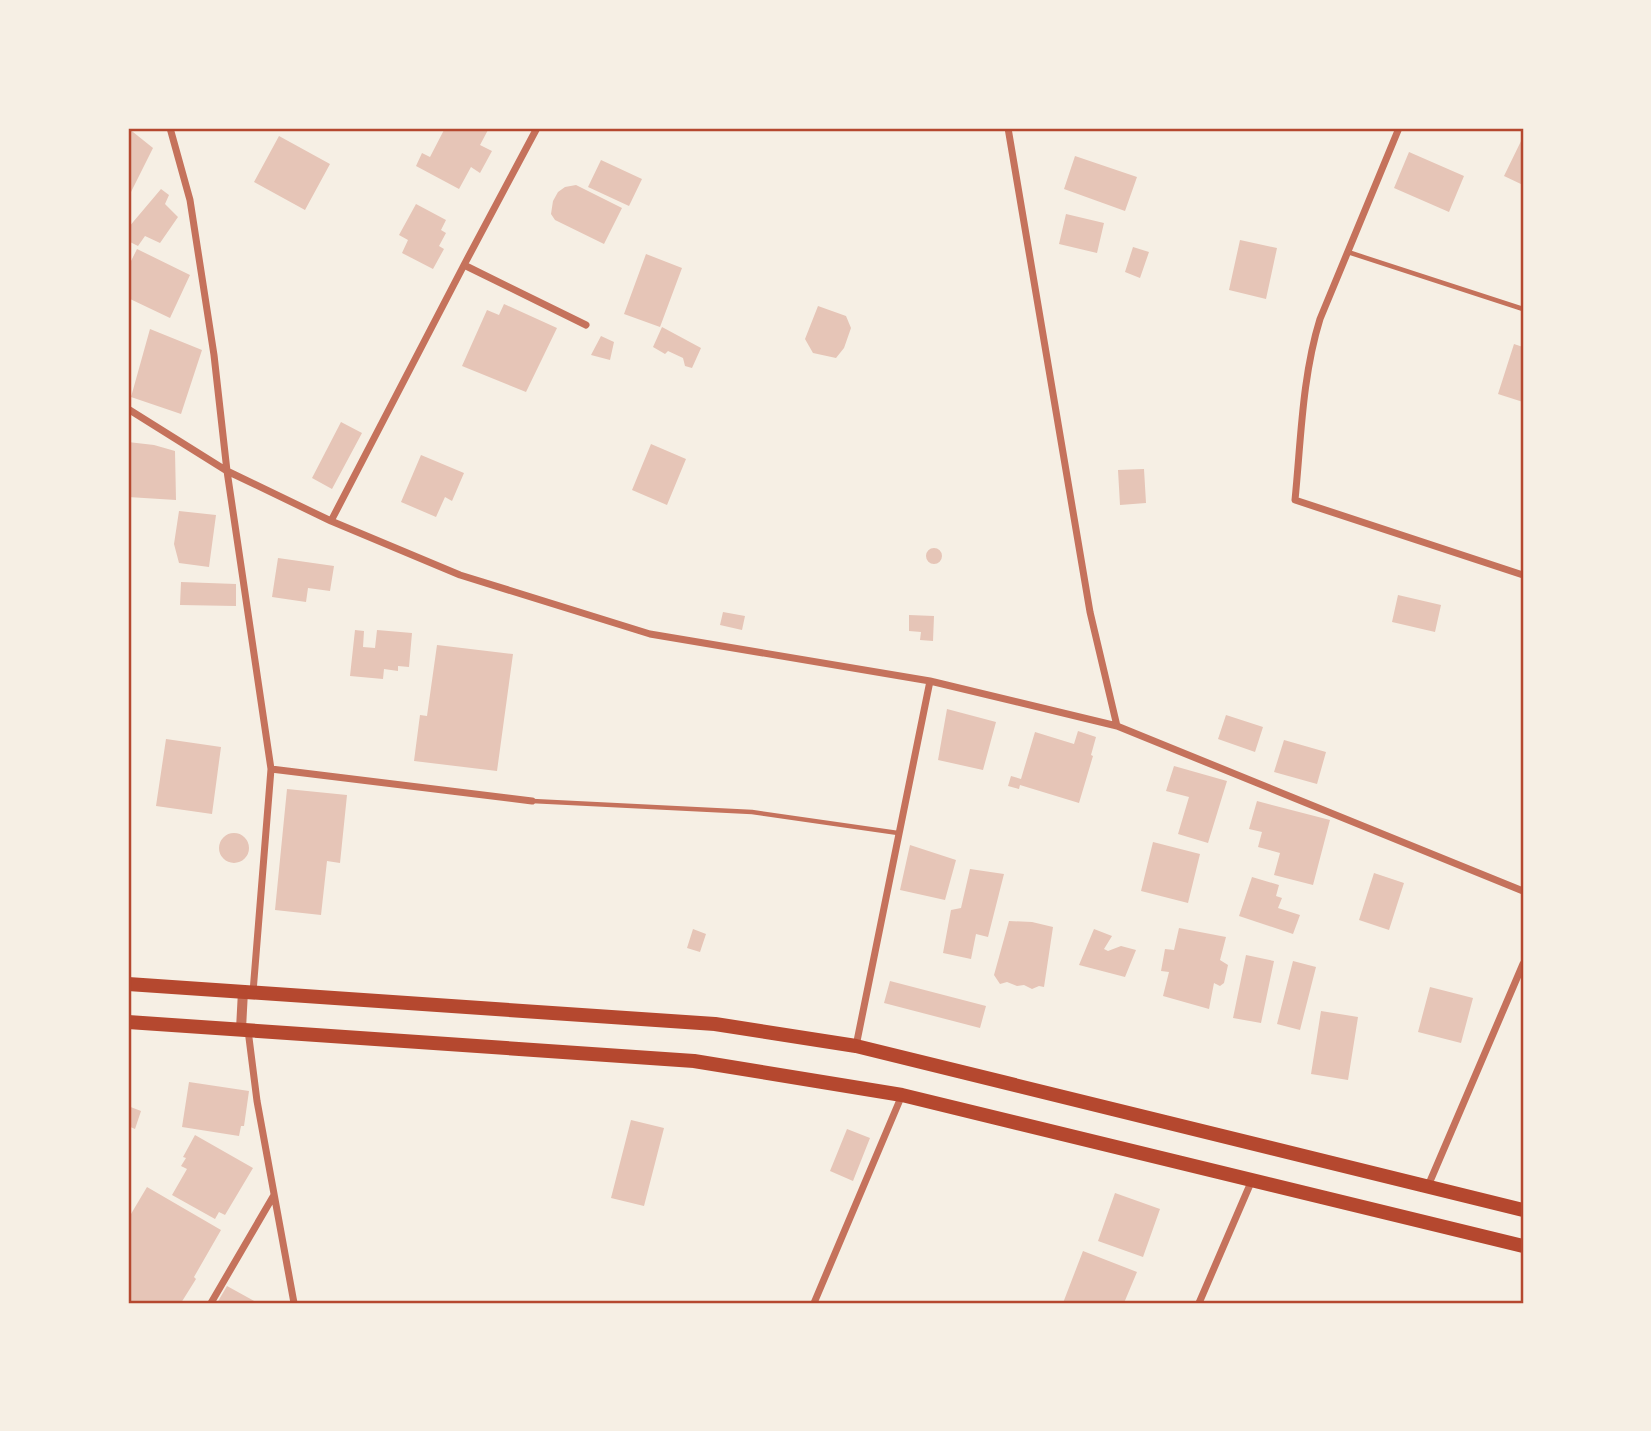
<svg xmlns="http://www.w3.org/2000/svg" width="1651" height="1431" viewBox="0 0 1651 1431" font-family="'Fira Sans',sans-serif">
	<style>
		.building { fill: #e6c5b7 }
		.lines { fill: none; stroke-linecap: round; stroke-linejoin: round }
		.service { stroke: #c5725c; stroke-width: 4.5 }
		.minor { stroke: #c5725c; stroke-width: 7 }
		.tertiary { stroke: #c5725c; stroke-width: 10 }
		.trunk { stroke: #b5482f; stroke-width: 14 }
		.neatline { fill: none; stroke: #b5482f; stroke-width: 2.5 }
	</style>
	<rect width="100%" height="100%" fill="#f6efe4"/>
	<path class="building" d="M128 128 153 148 131 192 128 189Z
		M445 128H484L488 130 480 145 492 151 480 173 471 167 459 189 416 166 422 153 430 157Z
		M279 136 330 164 305 210 254 182Z
		M1523 137V185L1504 176Z
		M1409 152 1464 176 1449 212 1394 188Z
		M1075 156 1137 177 1125 211 1064 189Z
		M601 160 642 179 629 206 588 187Z
		M576 185 622 208 604 244 555 220 551 214 553 201 558 192 565 187Z
		M161 189 169 195 165 204 178 217 160 243 145 236 138 246 128 241V228Z
		M416 204 446 220 441 230 446 233 439 246 444 249 433 269 402 253 408 240 399 235Z
		M1066 214 1104 223 1097 253 1059 244Z
		M1240 240 1277 248 1266 299 1229 290Z
		M1133 247 1149 252 1140 278 1125 272Z
		M137 249 190 275 170 318 128 298V267Z
		M646 254 682 268 660 327 624 314Z
		M504 304 557 328 526 392 462 366 487 310 499 315Z
		M818 306 846 316 851 328 844 348 836 358 813 353 805 339Z
		M662 327 701 348 692 368 685 366 683 358 668 351 665 354 653 347Z
		M150 329 202 350 181 414 131 397Z
		M601 336 614 342 610 360 591 355Z
		M1514 344 1523 347V402L1498 394Z
		M341 422 362 433 332 489 312 478Z
		M128 442 154 445 175 451 176 500 128 497Z
		M651 444 686 459 667 505 632 490Z
		M421 455 464 473 452 501 445 497 436 517 401 502Z
		M1144 469 1146 503 1120 505 1118 470Z
		M179 511 216 515 209 567 179 563 174 544Z
		M926 556a8 8 0 1 1 16 0a8 8 0 1 1-16 0Z
		M278 558 334 566 330 591 308 588 306 602 272 597Z
		M181 582 236 584V606L180 605Z
		M1398 595 1441 605 1435 632 1392 622Z
		M723 612 745 616 742 630 720 625Z
		M909 615 934 616 933 641 920 640 921 632 909 631Z
		M355 630 364 631 363 647 375 648 377 630 412 633 409 667 398 666V671L384 669 383 679 350 676Z
		M437 645 513 654 497 771 414 761 420 715 427 716Z
		M947 709 996 722 983 770 938 760Z
		M1226 715 1263 727 1255 752 1218 739Z
		M1078 731 1096 737 1091 755 1093 756 1079 803 1020 785 1019 789 1008 786 1011 776 1021 779 1035 732 1074 744Z
		M166 739 221 747 212 814 156 806Z
		M1284 740 1326 752 1317 784 1274 772Z
		M1174 766 1227 781 1208 843 1178 834 1189 797 1166 791Z
		M287 789 347 795 340 863 327 861 321 915 275 910Z
		M1257 801 1330 820 1313 885 1274 875 1280 853 1258 847 1262 832 1249 829Z
		M219 848a15 15 0 1 1 30 0a15 15 0 1 1-30 0Z
		M1153 842 1200 854 1188 903 1141 891Z
		M910 845 956 860 945 900 900 890Z
		M970 869 1004 874 988 937 976 934 971 959 943 953 951 910 961 908Z
		M1374 873 1404 883 1389 930 1359 920Z
		M1252 877 1279 885 1276 896 1282 898 1278 908 1300 915 1293 934 1239 916Z
		M1009 921 1032 922 1053 927 1044 987 1039 986 1032 989 1024 985 1017 986 1007 982 1000 984 994 975Z
		M1179 928 1226 937 1220 960 1228 965 1224 983 1220 986 1214 983 1209 1009 1163 996 1169 972 1161 971 1165 949 1174 950Z
		M693 929 706 934 700 952 687 948Z
		M1094 929 1112 936 1104 949 1108 951 1121 946 1136 950 1125 977 1079 965Z
		M1246 955 1274 961 1261 1023 1233 1018Z
		M1293 961 1316 967 1300 1030 1277 1024Z
		M890 981 986 1006 980 1028 884 1003Z
		M1430 987 1473 998 1461 1043 1418 1032Z
		M1321 1011 1358 1017 1348 1080 1311 1074Z
		M189 1082 249 1091 244 1126H241L239 1136 182 1127Z
		M128 1106 141 1111 135 1129 128 1126Z
		M631 1120 664 1128 644 1206 611 1198Z
		M847 1129 870 1138 853 1181 830 1171Z
		M195 1135 253 1168 225 1215 219 1212 215 1219 172 1195 187 1169 181 1166 186 1158 183 1157Z
		M147 1187 221 1230 194 1277 196 1279 181 1303H128V1219Z
		M1115 1193 1160 1209 1143 1257 1098 1241Z
		M1083 1251 1137 1272 1124 1303H1063Z
		M227 1286 258 1303H217Z"/>
	<g class="lines">
		<path class="service" d="M1348 252 1523 309
			M532 801 752 812 898 833"/>
		<path class="minor" d="M170 128 190 200 214 355 227 471 271 769 253 992
			M1008 128 1090 612 1117 726
			M1399 128 1320 319C1302 377 1301 440 1295 500L1523 575
			M464 265 586 325
			M128 409 227 471 331 521 460 575 650 634 930 681 1117 726 1523 891
			M331 521 464 265 537 128
			M271 769 532 801
			M248 1030 257 1101 294 1303
			M856 1046 930 681
			M1428 1186 1523 964
			M211 1303 274 1195
			M814 1303 902 1095
			M1199 1303 1252 1180"/>
		<path class="tertiary" d="M241 1029 243 991"/>
		<path class="trunk" d="M128 984 715 1024 856 1046 1523 1210
			M128 1022 694 1061 902 1095 1523 1246"/>
	</g>
	<rect width="1651" height="1431" fill="none" stroke="#f6efe4" stroke-width="259"/>
	<rect x="130" y="130" width="1392" height="1172" class="neatline"/>
</svg>
